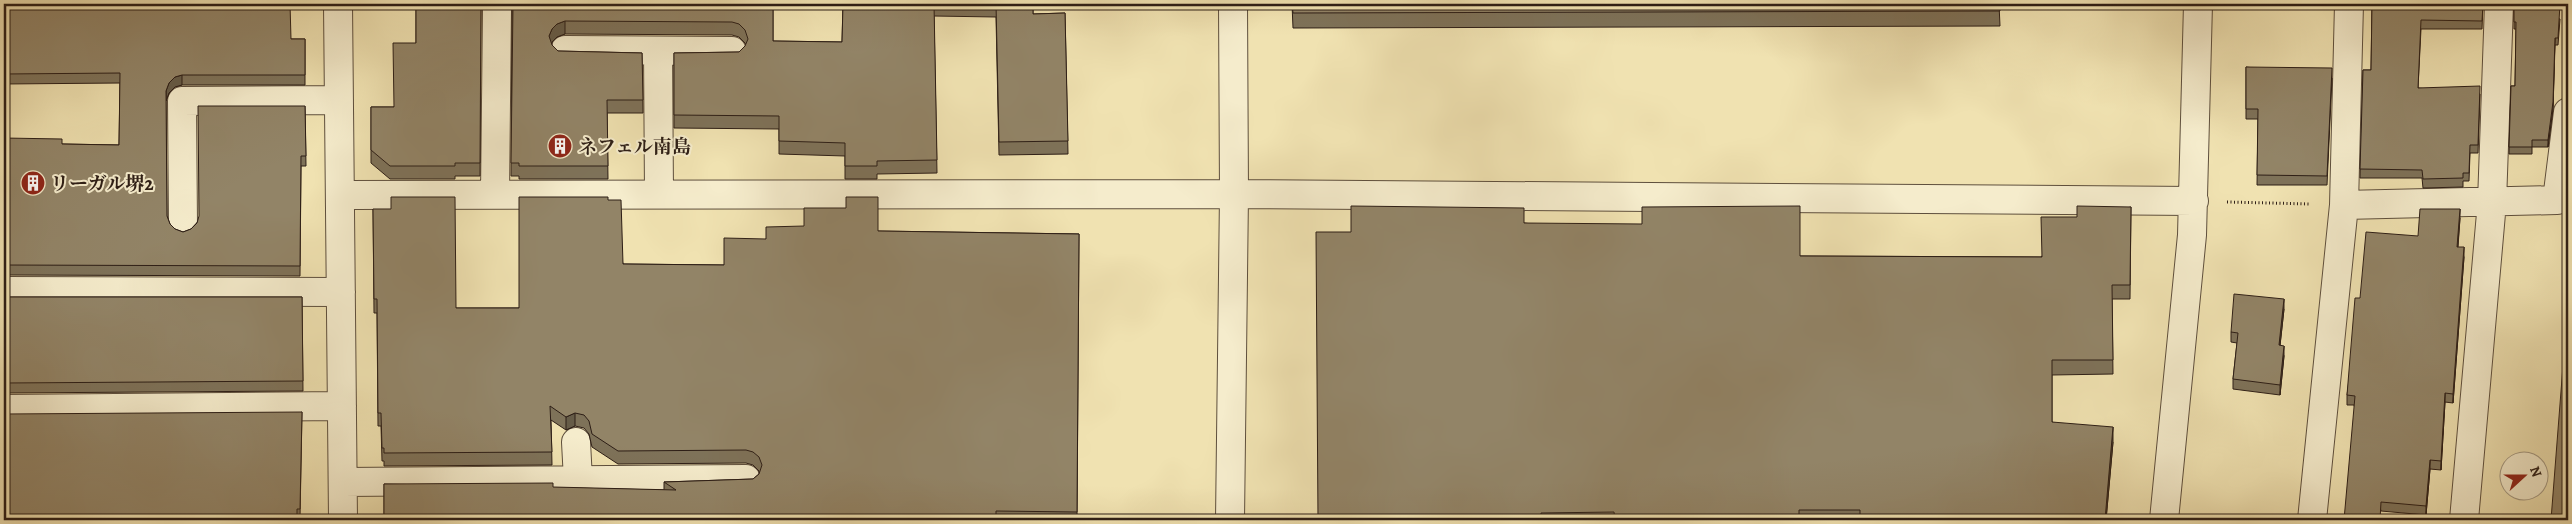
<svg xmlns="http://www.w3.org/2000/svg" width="2572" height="524" viewBox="0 0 2572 524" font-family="Alegreya,'Noto Serif JP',serif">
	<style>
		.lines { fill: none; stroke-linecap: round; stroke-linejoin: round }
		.minor-casing { stroke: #5e4f3d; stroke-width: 30 }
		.path { stroke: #2d1e16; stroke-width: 3; stroke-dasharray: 1 2.5; stroke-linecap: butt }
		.minor { stroke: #f5eccc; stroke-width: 28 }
		.wall { fill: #7e7259; stroke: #2d1e16 }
		.shaded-wall { fill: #665c48; stroke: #2d1e16 }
		.building { fill: #928467; stroke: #2d1e16 }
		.labels { text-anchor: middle; stroke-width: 4; stroke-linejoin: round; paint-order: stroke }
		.poi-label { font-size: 19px; font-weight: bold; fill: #2d1e16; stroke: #f5eccc; text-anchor: start }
	</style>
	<rect width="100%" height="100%" fill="#f0e2b1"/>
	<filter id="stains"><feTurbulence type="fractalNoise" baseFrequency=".004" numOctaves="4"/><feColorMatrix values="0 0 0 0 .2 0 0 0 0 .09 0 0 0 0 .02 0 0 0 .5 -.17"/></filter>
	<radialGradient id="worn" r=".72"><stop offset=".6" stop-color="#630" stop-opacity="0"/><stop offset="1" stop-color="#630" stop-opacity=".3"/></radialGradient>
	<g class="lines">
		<defs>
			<path id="minor" d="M338 4 343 520
				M565 50 732 51
				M658 51 659 194
				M495 194 497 9
				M340 195 1234 194 2194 201
				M2344 205 2557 200 2568 112
				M183 226 182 101 339 100
				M4 291 341 292
				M4 409 342 406
				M576 442 578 480
				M343 482 746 479
				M1230 520 1234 194 1233 4
				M2164 520 2192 235 2198 4
				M2312 520 2344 205 2349 4
				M2464 520 2492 202 2499 4"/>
		</defs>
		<use href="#minor" class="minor-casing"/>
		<path class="path" d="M2227 202 2310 204"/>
		<use href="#minor" class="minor"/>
	</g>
	<path class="wall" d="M4 4 291 39H305V85H182L175 87 169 93 166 101 167 216 170 224 175 229 183 232 191 229 305 106 306 166H301L300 276 4 275V138L62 144 119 145 120 83 4 84V86Z
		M416 4H483L481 9 480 176H455V179H390L371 163V107H394L416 43Z
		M511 4H773V41L842 42 843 4H1033V14L1065 13 1068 154 999 155 996 17 934 16 937 173 877 174V179H845V156L779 154V129L674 128V53L739 52 746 45 745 43 739 37 732 35 565 34 557 37 552 42V45L558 51 642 53 643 113H607L608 179H519V176H511L512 9Z
		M1292 4H1999L2000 26 1293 28Z
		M2372 4H2483L2482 29H2421L2418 88 2480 94 2478 153H2470L2469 181H2463V187L2423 188 2422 178H2360L2363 70H2371Z
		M2514 4 2560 19 2558 45H2555L2553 109 2548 147H2532V154H2509L2511 86H2515L2516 29H2514Z
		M2246 67 2332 78 2327 185H2257L2258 119H2246Z
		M608 200 623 264 724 265 766 239 878 231 1079 234 1077 520H384V484L664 490V482L753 479 759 474V471L753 465 746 463 618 464 592 447 589 434 584 428 575 426 566 430 551 420 552 465 384 466V461H382L381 426H378L377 313H374L373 209 456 308H519Z
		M2131 207 2130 299H2112L2113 374 2052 375V422L2113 442 2106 520H1318L1351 232 1524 223 1800 256 2041 257 2077 217Z
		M2460 218 2458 247 2464 257 2453 403 2445 402 2441 470 2430 469 2426 515 2381 511 2354 405H2347V395L2360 298 2418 236Z
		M4 297H302L303 391 4 393Z
		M2284 309 2280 345 2284 356 2280 395 2233 389V379L2237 343 2231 342V332Z
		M302 412 300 519 4 520Z"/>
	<path class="shaded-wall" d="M565 21V34L557 37 552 42 549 49V36L552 29 557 24Z
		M2555 38 2553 109 2548 147V140Z
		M182 75V85L175 87 169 93 166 101V91L169 83 175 77Z
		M2460 209V218L2457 256V247Z
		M2464 247V257L2453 403V394Z
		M2284 299V309L2279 355V345Z
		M2284 346V356L2280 395V385Z
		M2445 393V402L2441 470V461Z
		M575 413V426L566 430V417Z
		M2113 427V442L2106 520H2105Z
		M2430 460V469L2426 515V506Z"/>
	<path class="building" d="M4 4H290L291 39H305V75H182L175 77 169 83 166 91 167 216 170 224 175 229 183 232 191 229 197 223 199 216 198 106H305L306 156H301L300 266 4 265V138L62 139V144L119 145 120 73 4 74V76Z
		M416 4H481L480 163H455V166H390L371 150V107H394L393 43H416Z
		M513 4H773V41L842 42 843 4H934L937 160 877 161V166H845V143L779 141V116L674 115V53L739 52 745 46 748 39 745 30 739 24 732 22 565 21 557 24 552 29 549 36 552 45 558 51 642 53 643 100H607L608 166H519V163H511Z
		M971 4H1033V14L1065 13 1068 141 999 142 996 4Z
		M1292 4H1999L2000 11 1293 13Z
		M2372 4H2483L2482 21 2421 20 2418 88 2480 86 2478 145H2470L2469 173H2463V178L2423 179 2422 170 2360 169 2363 70H2371Z
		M2514 4H2560L2558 38H2555L2553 102 2548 140H2532V147H2509L2511 86H2515L2516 22H2514Z
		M2246 67 2332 68 2327 176 2257 175 2258 109H2246Z
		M391 197H455L456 308H519V197H608V200H621L623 264 724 265V238L766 239V227L804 226V208H846V197H878V231L1079 234 1077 512 996 511V520H401V516H384V484L553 483V487L676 490 664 482 753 479 759 474 762 465 759 457 753 452 746 450 618 451 592 434 589 421 584 415 575 413 566 417 550 406 552 452 384 453V448H382L381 413H378L377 299H374L373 209H391Z
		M1351 206 1524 208V223L1642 224V207L1800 206V256L2042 257 2041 217H2077V206L2131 207 2130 285H2112L2113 360H2052V422L2113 427 2105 520H1860V510H1799V520H1615L1614 512 1541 513V520H1318L1316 232H1351Z
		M2420 209H2460L2457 247H2464L2453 394 2445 393 2441 461 2430 460 2426 506 2381 502 2380 520H2344L2355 396 2347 395 2350 358 2355 298H2360L2366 232 2418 236Z
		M2234 294 2284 299 2279 345 2284 346 2280 385 2233 379 2238 333 2231 332Z
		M4 297H302L303 381 4 383Z
		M2567 314H2568V520H2551Z
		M302 412 300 509H297V520H4V414Z"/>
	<defs>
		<symbol id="building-disc" viewBox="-11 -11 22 22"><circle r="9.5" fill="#8f2418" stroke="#f5eccc"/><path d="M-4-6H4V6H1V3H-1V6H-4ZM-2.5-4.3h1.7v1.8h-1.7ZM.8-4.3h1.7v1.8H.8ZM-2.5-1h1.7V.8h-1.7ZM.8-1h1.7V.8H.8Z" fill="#fff"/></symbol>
	</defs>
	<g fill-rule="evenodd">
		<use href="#building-disc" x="546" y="132" width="28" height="28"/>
		<use href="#building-disc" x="19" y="169" width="28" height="28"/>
	</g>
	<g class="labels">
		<g class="poi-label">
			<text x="578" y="153">ネフェル南島</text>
			<text x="50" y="190">リーガル堺2</text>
		</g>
	</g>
	<rect width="2572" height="524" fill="none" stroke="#f0e2b1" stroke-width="20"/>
	<rect x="5" y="5" width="2562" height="514" fill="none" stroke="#2d1e16" stroke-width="2.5"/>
	<rect x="10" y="10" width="2552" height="504" fill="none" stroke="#2d1e16"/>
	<g transform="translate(2524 476) rotate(69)"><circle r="24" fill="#f5eccc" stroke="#a59a83"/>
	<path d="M0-4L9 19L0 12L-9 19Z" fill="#8f2418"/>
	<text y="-8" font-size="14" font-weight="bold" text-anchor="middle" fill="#2d1e16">N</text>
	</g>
	<rect width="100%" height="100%" filter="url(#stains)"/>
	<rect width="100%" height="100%" fill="url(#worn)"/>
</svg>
